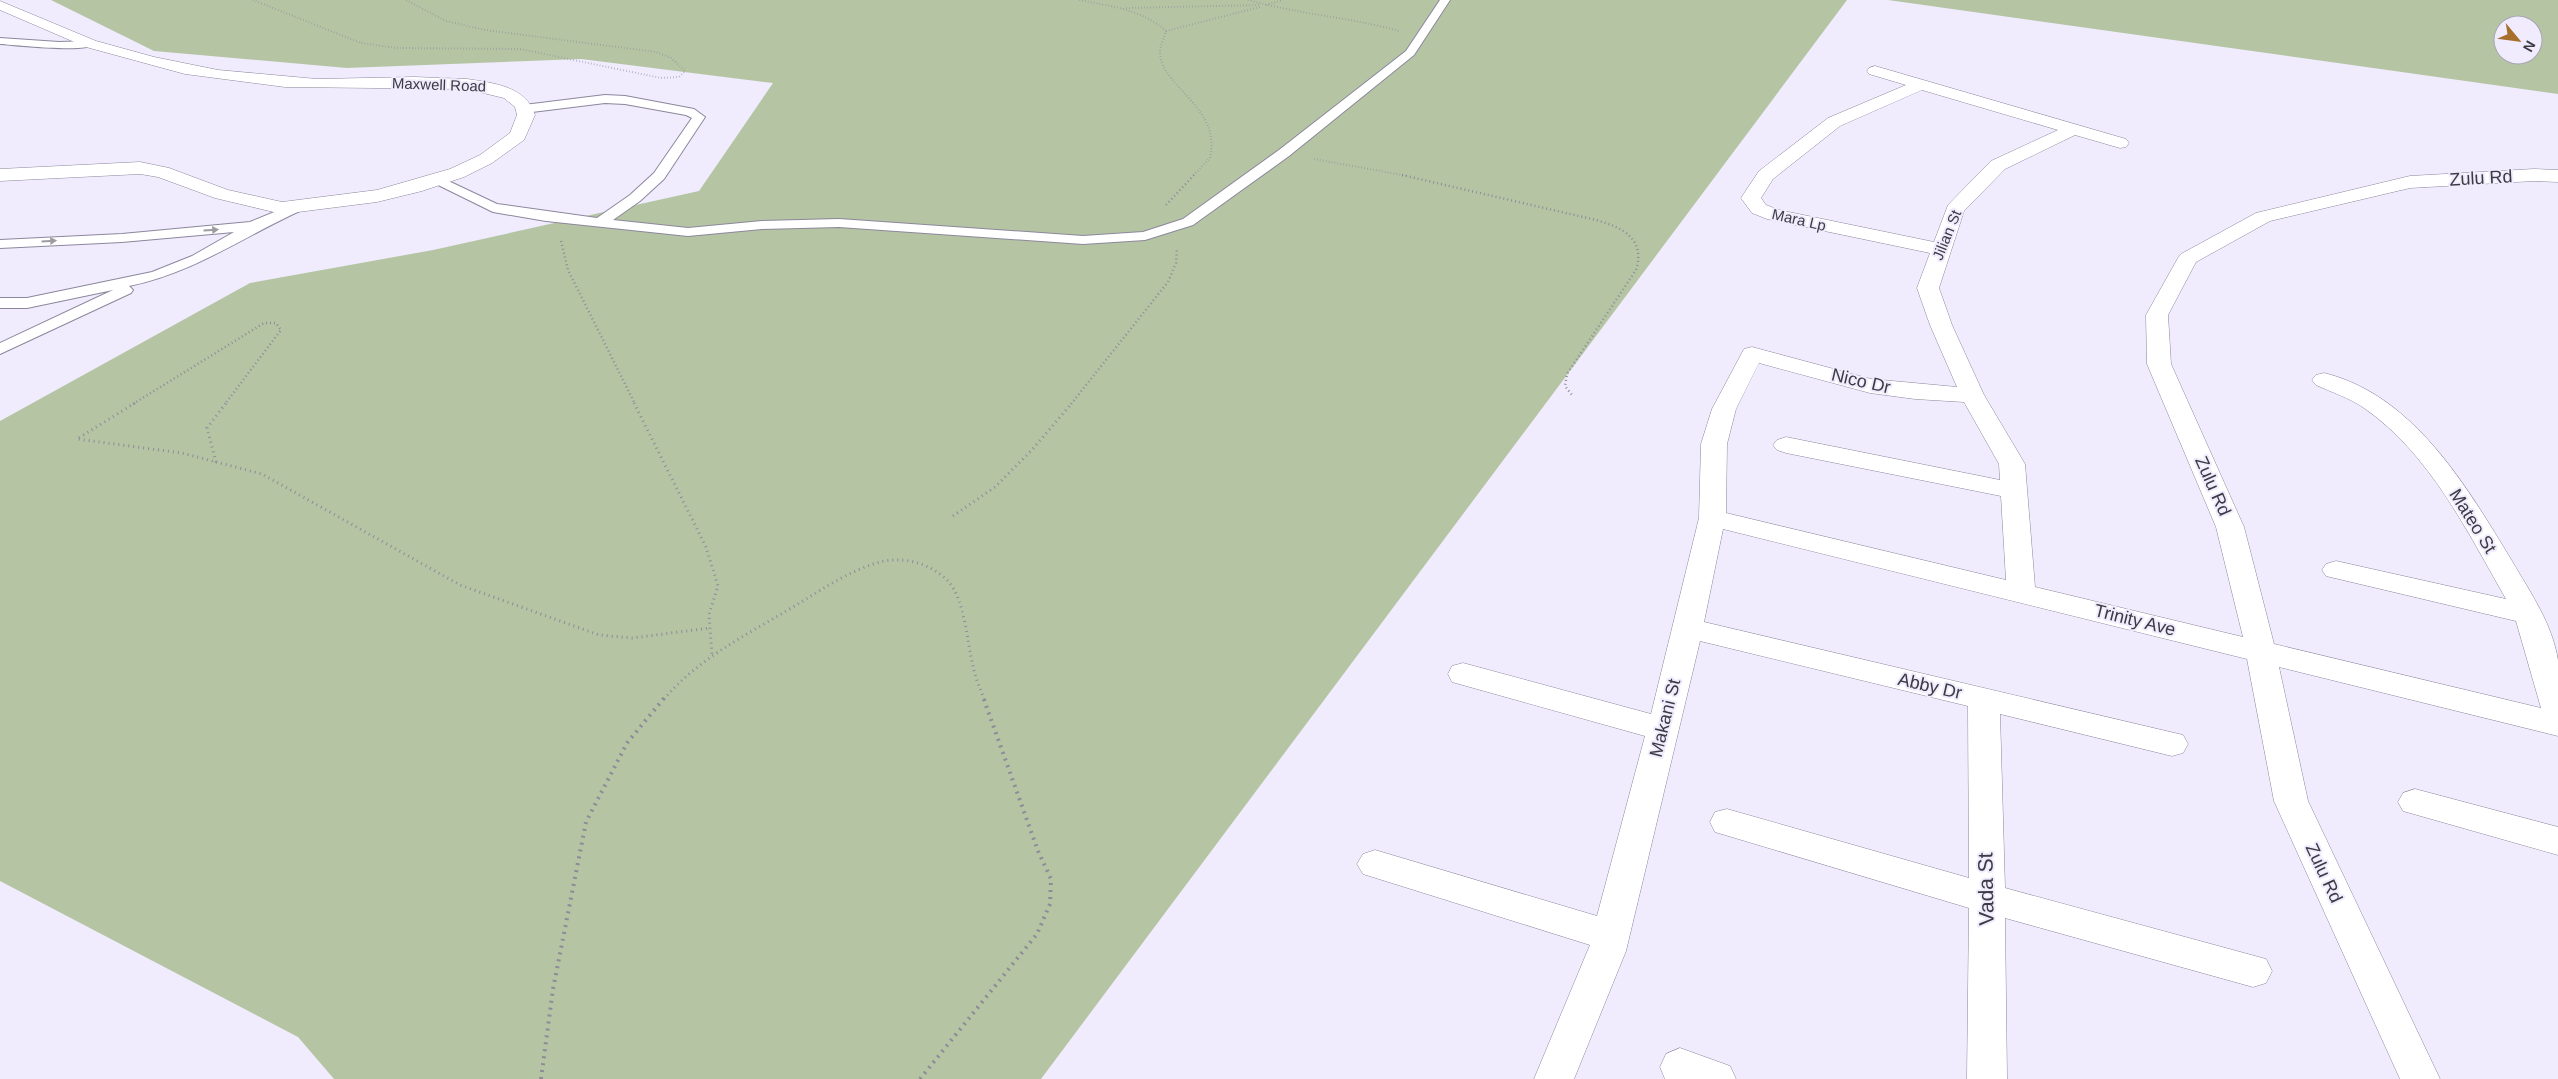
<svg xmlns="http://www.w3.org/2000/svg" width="2558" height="1079" viewBox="0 0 2558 1079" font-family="Arial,sans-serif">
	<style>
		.green { fill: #b5c5a4; fill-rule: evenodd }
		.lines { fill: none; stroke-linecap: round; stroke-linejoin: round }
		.service-casing { stroke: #8c879c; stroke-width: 2 }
		.minor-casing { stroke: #8c879c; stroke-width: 1 }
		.path-far3 { stroke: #8e8b98; stroke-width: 2; stroke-dasharray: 0.5 2.5; stroke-linecap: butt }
		.path-far2 { stroke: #8e8b98; stroke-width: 2.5; stroke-dasharray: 1 3; stroke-linecap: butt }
		.path-far1 { stroke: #8e8b98; stroke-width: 3; stroke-dasharray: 1 4; stroke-linecap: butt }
		.path { stroke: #8e8b98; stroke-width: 4; stroke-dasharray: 2 5; stroke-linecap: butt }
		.service { fill: #fff; fill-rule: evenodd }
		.minor { fill: #fff; fill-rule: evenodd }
		.oneway { fill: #9e9ca1 }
		.labels { text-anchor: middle; stroke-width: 4; stroke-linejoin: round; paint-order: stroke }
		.far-street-label { font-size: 15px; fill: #3c3a43; stroke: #f0ecfe }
		.street-label { font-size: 18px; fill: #3c3a43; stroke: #f0ecfe }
		.near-street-label { font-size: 21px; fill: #3c3a43; stroke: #f0ecfe }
	</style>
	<rect width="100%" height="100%" fill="#f0ecfe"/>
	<path class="green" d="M51 0H1847L1041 1079H334L298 1037 0 881V421L250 283 433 250 699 191 773 83 581 59 347 68 154 51Z
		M1888 0H2558V94ZM2503 25H2533V55H2503Z"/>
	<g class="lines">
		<defs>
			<path id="service" d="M1440 0H1450L1414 55 1289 156 1193 225 1145 240 1083 244 839 227 762 229 688 236 546 221 493 212 428 180 430 177H440L497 204 597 218 630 195 654 173 692 118 686 115 625 104 605 103 524 113 518 109 524 105 605 95 625 96 694 109 705 117 664 179 640 201 613 220 688 228 762 221 839 219 1083 236 1143 232 1183 219 1279 150 1406 51Z
				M0 38 59 42 90 41 96 44C86 53 16 45 0 44Z
				M299 202 306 206 304 209C244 236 194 273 129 286L133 290 131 293 0 354V343L113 290 27 308H0V298H27L152 272 192 256 234 232 122 242 0 248V240L122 234 250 222Z"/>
			<path id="minor" d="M0 1 96 41 154 57 218 70 317 79 414 77 467 79C493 83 526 86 535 115L524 140 492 163 464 177 422 191 377 202 282 214 215 198 158 177 140 174 0 181V169L140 162 169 168 228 190 282 202 377 190 450 169 480 155 510 133 517 115 515 107 504 98 467 89 285 87 185 74 86 47 0 10Z
				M1875 66 2126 139 2129 143 2126 147 2120 148 2075 135 2005 169 1964 211 1939 288 1952 325 1984 395 2025 464 2035 587 2243 637 2216 527 2147 364 2146 315 2178 258 2181 254 2256 213 2410 176 2534 169 2558 170V182L2534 181 2410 188 2270 221 2196 262 2168 315 2171 364 2244 527 2274 644 2541 708 2516 621 2326 576 2322 570 2326 564 2336 561 2506 599C2467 531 2430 454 2364 408 2350 398 2331 392 2316 385L2312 380 2316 375 2324 373C2414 395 2467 487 2512 561 2530 592 2552 623 2558 660 2558 684 2558 711 2558 736L2279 667 2308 801 2440 1079H2400L2274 801 2247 659 1723 529 1704 622 2183 735 2188 744 2183 753 2172 756 2000 714 2005 888 2266 959 2272 971 2266 983 2253 987 2005 918 2007 1079H1967L1969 908 1715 832 1710 822 1715 812 1727 809 1969 878 1968 706 1700 641 1626 951 1574 1079H1534L1590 945 1363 874 1357 864 1363 854 1375 850 1597 916 1645 736 1452 682 1448 674 1452 666 1463 663 1651 714 1699 518 1701 444 1712 409 1744 349 1752 347 1871 379 1957 387 1930 325 1917 288 1930 253 1767 219 1752 213 1741 198 1759 171 1828 118 1906 85 1869 74 1867 71 1869 68ZM1922 90 2058 130 1991 161 1948 205 1934 242 1779 210 1766 205 1761 198 1773 179 1840 126ZM1759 363 1870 393 1915 399 1964 402 1999 464 2000 480 1786 437 1777 440 1773 445 1777 450 1786 453 2001 496 2006 580 1726 513 1727 444 1736 409Z
				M2415 789 2558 827V855L2403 811 2398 802 2403 793Z
				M1680 1048 1730 1066 1736 1079H1665L1660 1067 1666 1054Z"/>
		</defs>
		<use href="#service" class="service-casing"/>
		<use href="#minor" class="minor-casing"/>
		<path class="path-far3" d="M253 0 361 43 397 48 520 49 661 78 679 77 685 71 671 58 656 52 485 30 446 21 406 0
			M1079 0C1110 6 1141 9 1166 31 1164 38 1160 46 1160 53 1161 87 1222 107 1210 158L1193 176
			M1248 0C1298 14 1349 17 1399 31
			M1266 5 1283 0
			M1126 8 1260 5
			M1166 31 1260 7
			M1314 159 1408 176"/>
		<path class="path-far2" d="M1402 175 1596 220C1622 227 1646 239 1636 270L1567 374 1565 386 1572 395
			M1166 205 1194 175
			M561 241 568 270 635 404
			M133 404 264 323H276L281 330 225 404
			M1071 404 1168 282 1176 263 1177 248"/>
		<path class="path-far1" d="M135 403 77 439 182 453 216 462
			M634 403 706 547 718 586 709 614 712 655
			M216 462 262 474 460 585 599 635 632 638 710 628
			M216 462 207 428 226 403
			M953 516 995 487 1031 451 1072 403
			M664 699C699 658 748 634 793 607 823 589 851 569 884 561 907 557 930 564 947 580 965 598 967 642 973 666 975 677 980 688 984 699"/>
		<path class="path" d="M541 1079 553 989 586 822 627 743 665 697
			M920 1079 1037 934 1050 904 1051 879 1038 851 983 697"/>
		<use href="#service" class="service"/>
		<use href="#minor" class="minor"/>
	</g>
	<defs><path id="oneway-solid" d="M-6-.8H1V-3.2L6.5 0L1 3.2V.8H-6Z" transform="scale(1.25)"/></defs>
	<g class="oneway">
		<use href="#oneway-solid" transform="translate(211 230) rotate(-3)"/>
		<use href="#oneway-solid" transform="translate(49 241) rotate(-3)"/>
	</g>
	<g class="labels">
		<g class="far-street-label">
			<text transform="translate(439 85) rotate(2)" y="5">Maxwell Road</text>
			<text transform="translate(1799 220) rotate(13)" y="5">Mara Lp</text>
			<text transform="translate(1947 235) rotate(-68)" y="5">Jilian St</text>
		</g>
		<g class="street-label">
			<text transform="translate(2481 178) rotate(-3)" y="6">Zulu Rd</text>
			<text transform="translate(1861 381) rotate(13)" y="6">Nico Dr</text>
			<text transform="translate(2213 486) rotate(66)" y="6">Zulu Rd</text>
			<text transform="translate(2473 521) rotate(58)" y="6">Mateo St</text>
			<text transform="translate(2135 620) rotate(14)" y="6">Trinity Ave</text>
			<text transform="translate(1930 686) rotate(13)" y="6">Abby Dr</text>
			<text transform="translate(1665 718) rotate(-76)" y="6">Makani St</text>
			<text transform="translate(2324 873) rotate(65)" y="6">Zulu Rd</text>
		</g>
		<g class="near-street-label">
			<text transform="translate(1986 889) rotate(-91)" y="7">Vada St</text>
		</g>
	</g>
	<g transform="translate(2518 40) rotate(119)"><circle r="24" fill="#f0ecfe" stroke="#a8a5b3"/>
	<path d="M0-4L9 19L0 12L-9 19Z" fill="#a76e2c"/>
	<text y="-8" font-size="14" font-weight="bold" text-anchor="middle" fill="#3c3a43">N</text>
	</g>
</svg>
